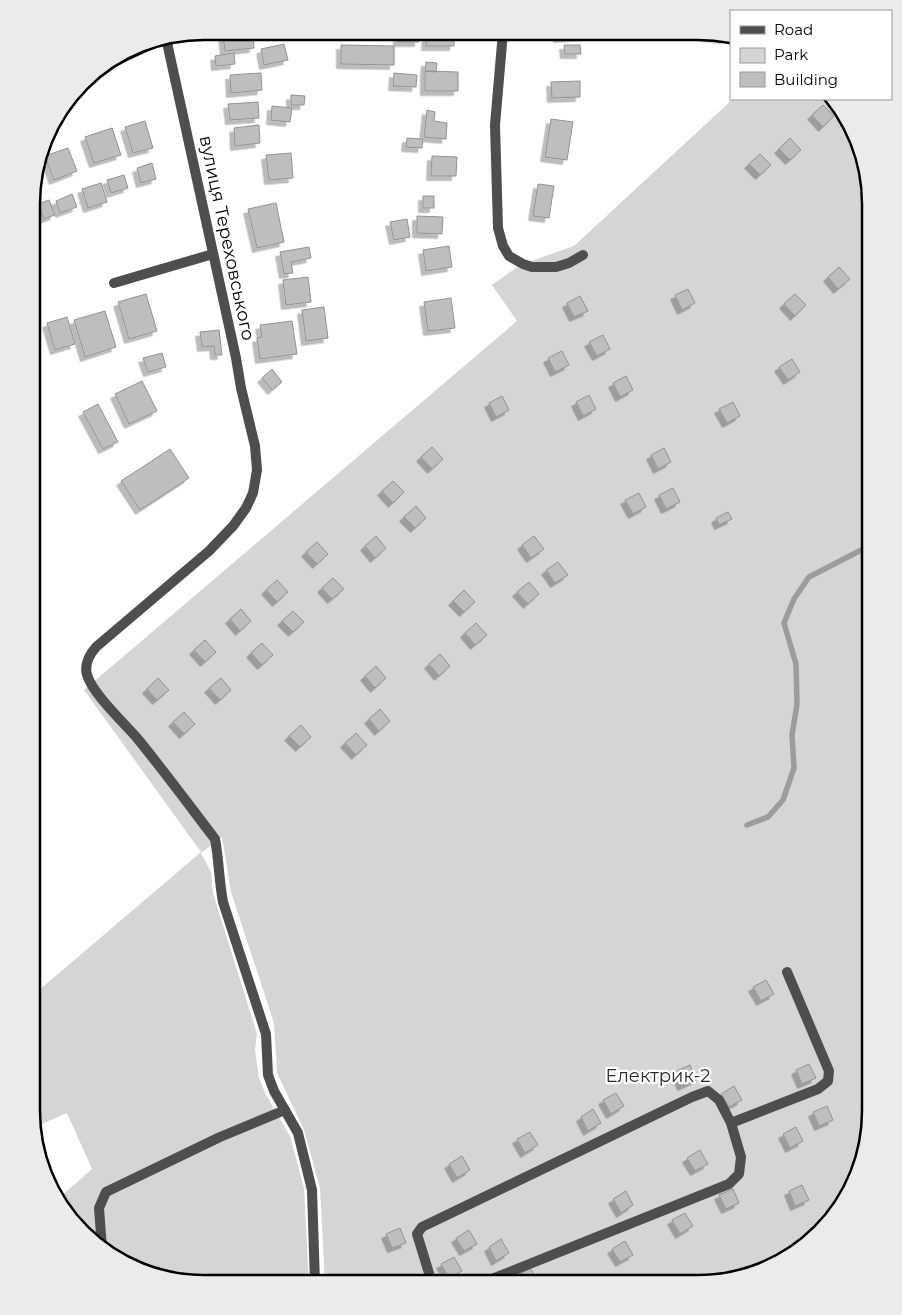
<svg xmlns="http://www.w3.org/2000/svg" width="902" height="1315" viewBox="0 0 902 1315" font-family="Montserrat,sans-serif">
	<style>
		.green { fill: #d5d5d5 }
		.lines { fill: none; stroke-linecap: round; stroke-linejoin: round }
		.stream { stroke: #9c9c9c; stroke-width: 5.5 }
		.building { fill: #bebebe; stroke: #929292; filter: url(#shadow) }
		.lane { stroke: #4e4e4e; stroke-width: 10 }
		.street { stroke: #4e4e4e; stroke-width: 10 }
		.labels { text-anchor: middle; stroke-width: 4.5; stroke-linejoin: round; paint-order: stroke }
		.street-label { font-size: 18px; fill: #000; stroke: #fff }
		.park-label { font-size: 18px; fill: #2c2c2c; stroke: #fff }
		.rim { fill: none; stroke: #000; stroke-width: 2.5 }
	</style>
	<defs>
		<filter id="shadow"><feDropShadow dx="-4.5" dy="4.5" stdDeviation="0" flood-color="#0004"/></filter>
	</defs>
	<rect width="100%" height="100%" fill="#fff"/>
	<path class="green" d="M733 99H829L853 128 871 204 870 1122 841 1207 774 1266 698 1284 325 1283 320 1188 304 1130 277 1073 274 1023 231 892 222 837 201 853 211 872 213 893 257 1034 255 1050 259 1078 266 1095 290 1136 304 1188 309 1283 182 1282 108 1254 59 1198 92 1169 67 1113 35 1127 31 1111V997L201 852 84 690 517 321 492 285 520 265 574 246Z"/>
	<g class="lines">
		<path class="stream" d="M747 825 768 817 783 800 794 768 792 735 797 704 796 664 784 623 794 599 809 577 871 545"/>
	</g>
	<path class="building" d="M253 32 254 48 225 51 223 35Z
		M291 32H315L316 34 291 36Z
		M398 32H419V42H398Z
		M427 32H455L454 46H426Z
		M558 32H586V36L558 38Z
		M702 33H720L726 35 725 39 701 36Z
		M284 44 288 60 264 65 261 49Z
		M341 45 394 46V65L341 64Z
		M564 45H580L581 54H565Z
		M234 53 235 64 216 66 215 56Z
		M426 62 437 63 436 72 425 71Z
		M425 71 458 72V91H425Z
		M261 73 262 90 231 93 230 75Z
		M394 73 417 75 416 87 393 86Z
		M580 81V97L552 98 551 82Z
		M291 95 305 96 304 105H291Z
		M258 102 259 118 230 120 228 104Z
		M823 105 834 116 823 127 812 115Z
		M272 106 292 108 290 122 271 120Z
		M427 110 435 112 434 121 447 123 446 139 424 137Z
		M551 119 573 122 567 160 545 157Z
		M145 121 153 148 133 153 125 127Z
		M259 125 260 143 235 146 234 128Z
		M112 128 121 155 94 163 85 137Z
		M407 138 423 139 422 148 406 147Z
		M790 138 801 150 790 160 779 149Z
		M68 148 77 171 54 180 45 156Z
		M291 153 293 178 269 180 266 155Z
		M760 154 771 165 760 175 749 164Z
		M432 156 457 157 456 176H431Z
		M152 163 156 179 141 183 137 168Z
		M124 175 128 188 111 193 107 180Z
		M101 183 107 202 88 208 82 189Z
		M538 184 554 186 549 218 533 216Z
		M72 194 77 207 60 213 56 201Z
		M423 196H434V208H423Z
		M49 200 55 215 44 219 38 204Z
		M276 203 284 242 257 248 248 209Z
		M35 207 40 221 33 223V208Z
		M417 216 443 217 442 234 417 233Z
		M407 219 410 237 394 240 390 222Z
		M449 246 452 267 426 271 423 250Z
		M309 247 311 258 291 262 293 273 284 274 280 252Z
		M839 267 850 279 838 289 828 277Z
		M308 277 311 302 286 305 283 280Z
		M688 289 695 303 682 310 675 295Z
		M146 294 157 331 129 339 118 302Z
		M795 294 806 305 795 316 784 304Z
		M580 296 588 311 574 317 567 303Z
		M451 298 455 328 428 331 424 302Z
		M324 307 328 338 306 341 302 310Z
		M105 311 116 347 85 357 74 320Z
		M67 317 75 344 55 350 47 323Z
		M292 321 297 354 260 359 257 338 262 337 260 325Z
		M219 330 222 355H215L214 346 202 347 200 332Z
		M603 335 610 349 597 356 589 342Z
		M562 351 569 365 555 372 548 358Z
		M162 353 166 367 148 372 143 358Z
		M792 359 800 372 788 380 779 367Z
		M272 369 282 382 272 390 262 378Z
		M626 376 633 390 620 397 613 383Z
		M142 381 157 411 129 424 115 394Z
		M589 395 596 409 583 416 576 402Z
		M502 396 509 410 496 417 489 403Z
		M733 402 740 416 727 423 719 409Z
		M98 404 118 442 103 449 83 412Z
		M432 447 443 459 432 469 421 457Z
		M664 448 671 462 658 469 651 455Z
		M170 449 189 478 140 510 121 481Z
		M393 481 404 492 393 503 382 491Z
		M673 488 680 502 666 509 659 495Z
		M639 493 646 507 633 514 625 500Z
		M416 506 426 518 415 528 404 517Z
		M728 512 732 519 719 525 716 518Z
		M376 536 386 548 375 558 365 546Z
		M534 536 544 549 531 558 522 545Z
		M317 542 328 554 317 564 306 552Z
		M558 562 568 575 555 583 546 570Z
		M333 578 344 589 332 599 322 588Z
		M277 580 288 592 277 602 266 590Z
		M529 582 539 594 528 604 517 592Z
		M464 590 475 602 464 612 453 601Z
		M241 609 251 621 240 631 230 619Z
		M293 611 304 622 293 632 282 621Z
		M476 623 487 635 475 645 465 633Z
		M205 640 216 652 205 662 194 650Z
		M262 643 273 655 262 665 251 653Z
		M440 654 450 666 439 676 429 664Z
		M376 666 386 678 375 688 365 676Z
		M158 678 169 690 157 700 147 689Z
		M221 678 231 690 220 700 209 688Z
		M380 709 390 721 379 731 369 719Z
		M184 712 195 724 184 734 173 722Z
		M301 725 311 737 300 747 289 736Z
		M356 733 367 745 356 755 345 743Z
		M766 980 774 994 761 1001 753 987Z
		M809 1064 816 1078 802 1084 796 1070Z
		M690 1065 696 1080 682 1086 676 1071Z
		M734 1086 742 1100 729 1107 721 1094Z
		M616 1093 624 1106 611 1114 603 1100Z
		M827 1106 833 1120 819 1126 813 1112Z
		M593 1109 601 1123 588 1131 581 1117Z
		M796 1127 803 1141 790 1148 783 1134Z
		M530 1132 538 1145 525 1153 517 1139Z
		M700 1150 708 1164 695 1171 687 1158Z
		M462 1156 470 1170 457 1178 449 1164Z
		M802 1185 809 1200 795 1206 789 1191Z
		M733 1189 739 1203 726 1209 719 1195Z
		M626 1191 633 1205 621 1213 613 1199Z
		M685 1213 693 1226 680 1234 672 1220Z
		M400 1228 406 1243 392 1248 386 1234Z
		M469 1230 477 1244 464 1251 456 1238Z
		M501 1239 509 1253 496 1261 489 1247Z
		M625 1241 633 1255 620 1262 612 1249Z
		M454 1257 462 1271 449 1278 441 1264Z
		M530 1268 538 1282 521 1283 517 1276Z"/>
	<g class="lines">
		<path class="lane" d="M114 283 213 254
			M102 1248 99 1208 106 1192 220 1137 285 1110
			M432 1283 417 1234 422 1227 692 1097 708 1091 719 1100 731 1123 818 1089 828 1081 829 1071 787 972
			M482 1283 729 1184 739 1174 741 1157 731 1123"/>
		<path class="street" d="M503 32 495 125 498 228 503 246 509 256 523 264 532 267H556L569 263 583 255
			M166 38 236 358 241 388 255 446 257 470 253 493 246 508 233 526 209 551 96 647C89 655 84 664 87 675 93 694 123 722 137 738 164 771 189 805 215 839 219 860 219 881 223 902L266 1034 268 1075 274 1091 298 1133 312 1190 315 1283
			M101 68 167 37"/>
	</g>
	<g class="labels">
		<g class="street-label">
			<text transform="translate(227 238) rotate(78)" y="6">вулиця Тереховського</text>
		</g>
		<g class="park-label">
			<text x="658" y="1082">Електрик-2</text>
		</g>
	</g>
	<path d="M0 0H902V1315H0ZM204 40H698A164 164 0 0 1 862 204V1111A164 164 0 0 1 698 1275H204A164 164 0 0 1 40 1111V204A164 164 0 0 1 204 40Z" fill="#ebebeb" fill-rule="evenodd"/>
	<path class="rim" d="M204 40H698A164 164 0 0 1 862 204V1111A164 164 0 0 1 698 1275H204A164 164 0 0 1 40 1111V204A164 164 0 0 1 204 40Z"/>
	<rect x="730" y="10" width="162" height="90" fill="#ffffff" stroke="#999999"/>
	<rect x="740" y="26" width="25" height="8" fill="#4e4e4e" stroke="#999999"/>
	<text x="774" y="35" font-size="15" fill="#000000">Road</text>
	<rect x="740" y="48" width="25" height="15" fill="#d5d5d5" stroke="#999999"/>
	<text x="774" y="60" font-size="15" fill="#000000">Park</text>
	<rect x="740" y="72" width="25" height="15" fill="#bebebe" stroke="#999999"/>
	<text x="774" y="85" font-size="15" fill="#000000">Building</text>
</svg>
